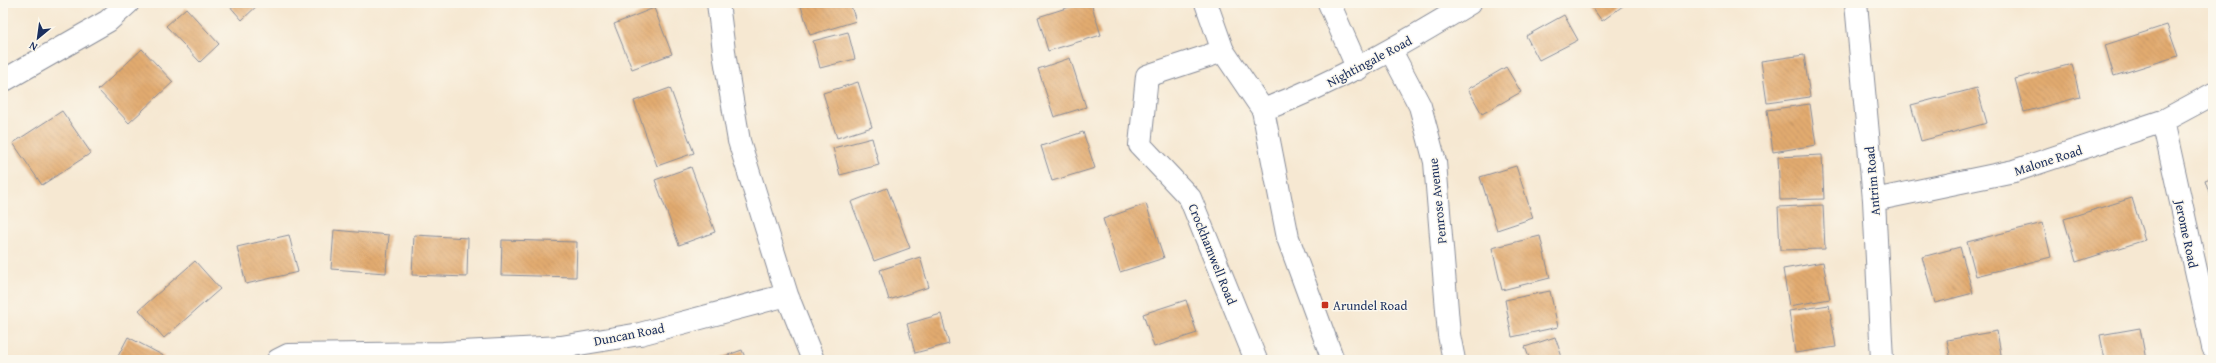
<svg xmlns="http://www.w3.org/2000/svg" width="2216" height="363" viewBox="0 0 2216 363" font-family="'Gentium Book Plus',serif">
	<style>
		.building { fill: url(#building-back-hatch) }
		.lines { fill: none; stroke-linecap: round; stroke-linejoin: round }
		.minor-casing { stroke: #888c98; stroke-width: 24 }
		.tertiary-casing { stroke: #888c98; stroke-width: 24 }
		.minor { stroke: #fff; stroke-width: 22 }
		.tertiary { stroke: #fff; stroke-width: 22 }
		.poi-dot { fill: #c8321e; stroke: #fbf7ec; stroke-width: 1.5 }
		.labels { text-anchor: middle; stroke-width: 3; stroke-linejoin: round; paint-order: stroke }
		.street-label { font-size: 13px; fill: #1b2f5e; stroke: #fbf7ec }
		.poi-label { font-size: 13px; fill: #1b2f5e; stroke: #fbf7ec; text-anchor: start }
	</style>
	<defs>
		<pattern id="building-back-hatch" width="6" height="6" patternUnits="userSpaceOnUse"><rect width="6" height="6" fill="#e2ab70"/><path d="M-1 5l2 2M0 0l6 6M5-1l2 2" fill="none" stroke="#c19363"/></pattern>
	</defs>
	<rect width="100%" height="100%" fill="#fbf7ec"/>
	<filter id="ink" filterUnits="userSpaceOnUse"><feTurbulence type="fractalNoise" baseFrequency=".025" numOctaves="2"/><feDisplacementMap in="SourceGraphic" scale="8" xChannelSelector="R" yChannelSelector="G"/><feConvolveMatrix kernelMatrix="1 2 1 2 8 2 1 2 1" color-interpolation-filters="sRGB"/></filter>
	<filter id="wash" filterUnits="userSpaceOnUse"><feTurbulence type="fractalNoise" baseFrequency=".012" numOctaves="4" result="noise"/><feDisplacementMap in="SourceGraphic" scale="16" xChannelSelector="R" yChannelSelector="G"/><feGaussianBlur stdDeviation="0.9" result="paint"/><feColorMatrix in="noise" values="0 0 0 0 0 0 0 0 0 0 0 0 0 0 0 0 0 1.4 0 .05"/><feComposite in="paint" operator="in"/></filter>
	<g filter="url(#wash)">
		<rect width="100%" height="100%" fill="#f6e8d2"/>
		<g id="blocks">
			<path class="building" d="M227 3H260L242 20Z
				M800 3H850L856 21 810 35Z
				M1082 3H1091L1101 35 1048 51 1038 17Z
				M1589 3H1627L1602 21Z
				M186 8 219 44 200 62 166 26Z
				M654 8 672 54 632 69 614 24Z
				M1564 15 1578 40 1539 60 1526 36Z
				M2167 25 2178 56 2114 76 2105 45Z
				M848 32 855 59 820 68 813 41Z
				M142 49 173 82 129 123 98 90Z
				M1804 55 1810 97 1767 103 1761 61Z
				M1070 58 1086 107 1054 117 1038 69Z
				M2072 64 2080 97 2024 112 2015 79Z
				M1506 67 1521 92 1482 114 1468 89Z
				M858 82 872 127 837 138 823 93Z
				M670 88 694 153 657 166 634 101Z
				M1977 88 1987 123 1921 141 1911 105Z
				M1810 104 1816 145 1773 152 1767 110Z
				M62 111 91 153 42 185 13 143Z
				M1083 132 1095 168 1052 181 1041 146Z
				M872 138 879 165 840 175 833 148Z
				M1822 155 1824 199 1780 200 1778 157Z
				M1516 166 1533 218 1497 230 1480 177Z
				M691 167 715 232 679 245 655 180Z
				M2213 177V204L2205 180Z
				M887 188 910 248 874 261 851 202Z
				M2132 198 2145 240 2076 262 2064 219Z
				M1146 204 1164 258 1120 272 1103 219Z
				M1823 205 1825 249 1780 250 1778 207Z
				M2043 223 2051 257 1976 276 1967 242Z
				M334 230 389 235 386 273 331 269Z
				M289 235 298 272 246 284 237 247Z
				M414 235 468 238 467 277 412 275Z
				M1540 236 1550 278 1502 290 1492 248Z
				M502 240 577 242 576 277 501 275Z
				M1960 247 1973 293 1935 303 1922 257Z
				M920 257 929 287 889 300 880 270Z
				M195 261 220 289 164 338 139 310Z
				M1823 262 1830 299 1789 306 1783 269Z
				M1550 291 1558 327 1512 337 1505 300Z
				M1186 300 1197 333 1154 347 1143 314Z
				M1829 305 1836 347 1795 353 1789 311Z
				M941 314 949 344 915 353 907 324Z
				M2140 328 2146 360H2105L2100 335Z
				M1997 331 2002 360H1951L1947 340Z
				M128 337 164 356 162 360H116Z
				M1555 337 1563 360H1530L1525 347Z
				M742 350 746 360H714Z"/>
		</g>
	</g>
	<g filter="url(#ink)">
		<use href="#blocks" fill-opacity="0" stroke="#888c98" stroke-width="1"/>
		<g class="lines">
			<defs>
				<path id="minor" d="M718 3 725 59 739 141 787 295 813 360
					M1329 3 1358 69
					M1856 3 1874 200 1882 360
					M1223 51 1147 76 1140 145 1190 198 1256 360
					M1391 51 1420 106 1435 162 1449 335 1454 360
					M3 81 108 21 128 3
					M2163 121 2213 347
					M1874 200 2014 171 2163 121 2213 94
					M278 360 288 355 443 353 561 347 640 334 787 295"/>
				<path id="tertiary" d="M1206 3 1223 51 1263 110 1288 238 1333 360
					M1263 110C1339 81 1401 45 1470 3"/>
			</defs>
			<use href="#minor" class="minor-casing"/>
			<use href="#tertiary" class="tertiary-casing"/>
			<use href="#minor" class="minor"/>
			<use href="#tertiary" class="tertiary"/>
		</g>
	</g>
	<rect class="poi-dot" x="1321" y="301" width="8" height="8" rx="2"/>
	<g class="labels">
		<g class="street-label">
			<text transform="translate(1369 61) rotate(-28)" y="5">Nightingale Road</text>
			<text transform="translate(2048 160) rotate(-18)" y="5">Malone Road</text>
			<text transform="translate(1872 181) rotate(-95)" y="5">Antrim Road</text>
			<text transform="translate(1437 201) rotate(-96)" y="5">Penrose Avenue</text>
			<text transform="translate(2187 234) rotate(78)" y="5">Jerome Road</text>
			<text transform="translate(1213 254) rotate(68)" y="5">Crockhamwell Road</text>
			<text transform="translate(629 334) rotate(-11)" y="5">Duncan Road</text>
		</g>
		<g class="poi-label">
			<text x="1333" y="310">Arundel Road</text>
		</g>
	</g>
	<rect width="2216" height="363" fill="none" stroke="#fbf7ec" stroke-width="16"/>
	<g transform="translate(38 38) rotate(209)" stroke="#fbf7ec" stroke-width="3" paint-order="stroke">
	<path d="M0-3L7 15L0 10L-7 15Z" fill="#1b2f5e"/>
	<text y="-6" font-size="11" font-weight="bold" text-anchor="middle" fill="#1b2f5e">N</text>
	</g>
</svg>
